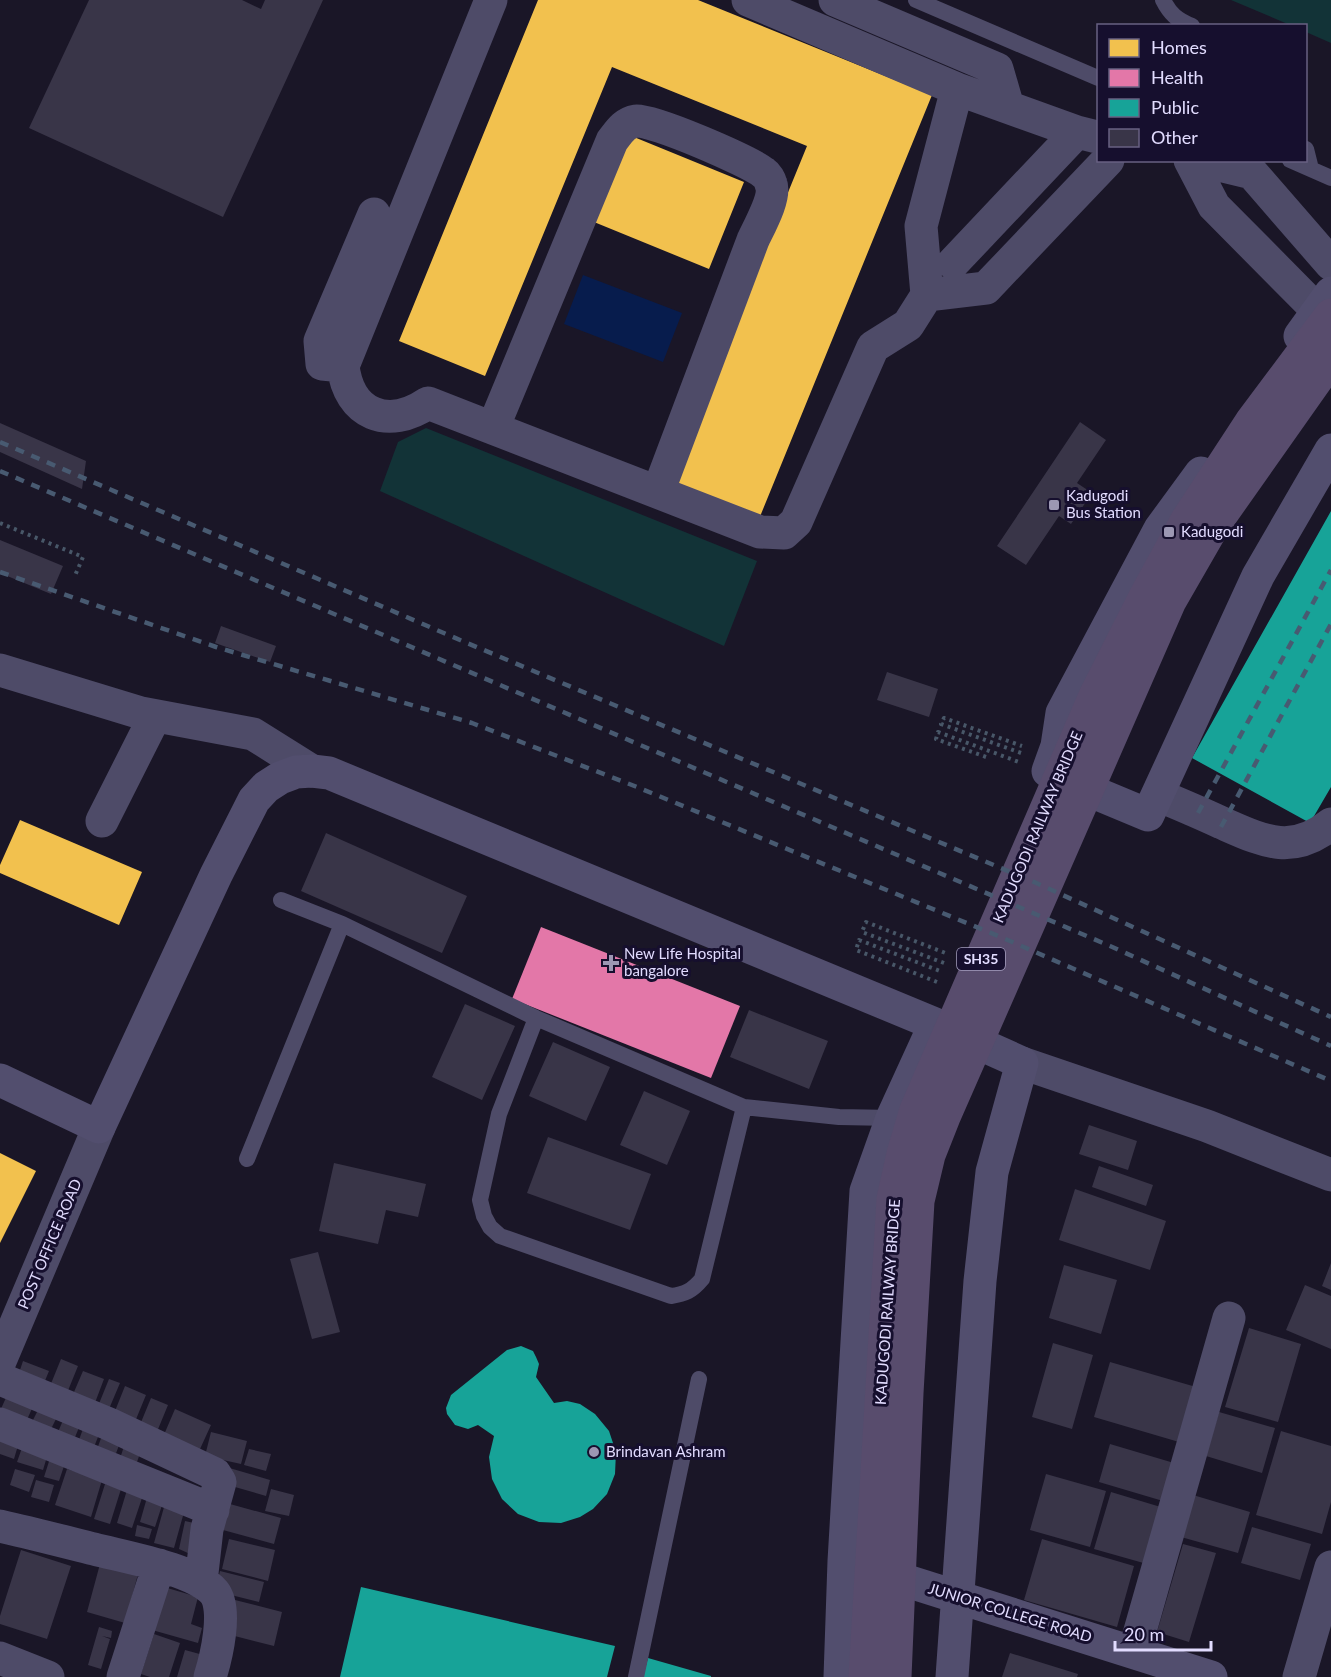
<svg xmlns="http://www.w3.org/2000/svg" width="1331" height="1677" viewBox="0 0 1331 1677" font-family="Lato,sans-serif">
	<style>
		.green { fill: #123337 }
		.water { fill: #071c4d }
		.homes { fill: #f2c14e }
		.health { fill: #e377a8 }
		.public { fill: #17a398 }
		.building { fill: #393548 }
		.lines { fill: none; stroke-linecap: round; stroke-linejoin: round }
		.path { stroke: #485768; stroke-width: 4; stroke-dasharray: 3 4.5; stroke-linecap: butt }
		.lane { stroke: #4e4b68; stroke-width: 16 }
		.street { stroke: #4e4b68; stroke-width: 33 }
		.secondary { stroke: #524e6e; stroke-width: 33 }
		.primary { stroke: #584c6d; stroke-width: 33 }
		.rail { stroke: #485a71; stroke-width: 4.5; stroke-dasharray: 9 8; stroke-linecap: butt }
		.poi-dot { fill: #9c97b3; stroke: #160f2e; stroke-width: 2 }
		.labels { text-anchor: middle; stroke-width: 6; stroke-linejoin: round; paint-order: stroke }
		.shield { fill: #160f2e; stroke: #a59ec0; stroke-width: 1.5 }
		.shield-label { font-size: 14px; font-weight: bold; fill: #e2dcff }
		.poi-label { font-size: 15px; fill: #e2dcff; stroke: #160f2e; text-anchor: start }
		.street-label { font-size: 15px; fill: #e2dcff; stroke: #160f2e }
	</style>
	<rect width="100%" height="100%" fill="#1a1627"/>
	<path class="green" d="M1231 0H1331V43L1306 32V26L1290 25Z
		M426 428 757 561 724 646 380 491 398 442Z"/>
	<path class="water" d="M583 275 682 313 663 362 564 324Z"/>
	<path class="homes" d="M538 0H698L932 95 759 519 669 483 807 146 612 67 485 376 399 341Z
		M629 135 744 182 709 269 594 222Z
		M20 820 142 872 119 925 0 873V865Z
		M0 1153 36 1171 0 1243Z"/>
	<path class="health" d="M541 927 740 1006 711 1078 512 999Z"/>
	<path class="public" d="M1331 511V787L1310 823 1192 758Z
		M521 1346 533 1351 536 1357 539 1364 536 1377 554 1403 567 1401 580 1404 595 1414 609 1431 616 1452 615 1474 607 1494 593 1509 580 1517 561 1523 539 1522 518 1514 502 1499 492 1479 489 1457 494 1436 478 1425 468 1429 455 1425 447 1414 446 1408 451 1395 507 1350Z
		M361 1587 615 1646 607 1677H340Z
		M648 1658 711 1676V1677H643Z"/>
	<path class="building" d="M89 0H242L261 9 265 0H323L223 217 29 128Z
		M1080 422 1106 440 1077 483 1092 493 1071 524 1059 516 1026 565 997 546Z
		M0 423 86 461 82 489 0 452Z
		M0 540 63 566 51 594 0 573Z
		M221 626 276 646 270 662 215 643Z
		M887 672 938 689 929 717 877 700Z
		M326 833 467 896 442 953 301 891Z
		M465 1004 515 1026 482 1100 432 1077Z
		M749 1010 828 1041 809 1089 730 1057Z
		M553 1042 610 1067 586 1121 529 1096Z
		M644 1091 690 1111 667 1165 620 1145Z
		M1089 1125 1137 1141 1128 1170 1079 1154Z
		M548 1137 651 1174 630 1230 527 1193Z
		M334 1163 426 1184 418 1217 386 1210 378 1244 319 1231Z
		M1099 1166 1153 1185 1146 1206 1092 1187Z
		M1075 1189 1166 1221 1150 1270 1059 1240Z
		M318 1252 340 1332 312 1339 290 1259Z
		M1331 1263V1290L1322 1286Z
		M1064 1265 1117 1280 1101 1334 1049 1318Z
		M1305 1285 1331 1296V1349L1286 1330Z
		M1249 1328 1301 1344 1278 1422 1225 1407Z
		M1053 1343 1093 1355 1072 1429 1032 1417Z
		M61 1359 78 1366 65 1398 48 1391Z
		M23 1361 49 1371 42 1388 17 1379Z
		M1110 1362 1196 1387 1179 1442 1094 1417Z
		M83 1371 104 1379 93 1408 71 1399Z
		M109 1379 120 1383 106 1416 96 1411Z
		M125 1386 146 1395 132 1429 111 1421Z
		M9 1391 35 1402 25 1424 0 1411Z
		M151 1398 168 1405 154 1439 137 1432Z
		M40 1406 58 1415 47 1437 29 1428Z
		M175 1409 211 1425 195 1460 160 1444Z
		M1219 1412 1275 1428 1262 1473 1206 1456Z
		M64 1418 80 1425 71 1447 55 1439Z
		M84 1426 100 1432 90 1457 75 1451Z
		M1281 1431 1331 1446V1502L1322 1534 1256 1515Z
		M211 1432 247 1441 241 1464 205 1456Z
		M103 1433 121 1440 112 1464 94 1457Z
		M0 1436 19 1442 14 1459 0 1454Z
		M126 1440 143 1445 132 1476 116 1471Z
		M24 1442 49 1450 43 1470 17 1462Z
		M1110 1444 1174 1463 1163 1501 1099 1482Z
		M249 1449 271 1454 266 1471 244 1465Z
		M52 1452 67 1457 59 1481 44 1477Z
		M226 1467 270 1480 266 1496 221 1483Z
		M15 1469 35 1475 29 1492 10 1485Z
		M67 1469 102 1480 91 1517 55 1505Z
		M1046 1474 1106 1491 1090 1547 1030 1530Z
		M36 1480 54 1485 49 1502 31 1497Z
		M105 1484 121 1489 110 1524 94 1519Z
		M271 1489 294 1495 289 1516 265 1511Z
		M127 1490 143 1495 132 1528 117 1523Z
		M1111 1492 1164 1508 1147 1564 1094 1549Z
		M148 1494 164 1499 155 1527 140 1522Z
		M1193 1495 1250 1512 1238 1553 1181 1537Z
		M166 1500 186 1505 174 1548 154 1543Z
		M230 1504 281 1518 274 1544 223 1530Z
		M185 1521 203 1525 199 1558 179 1549Z
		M137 1525 152 1529 149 1539 135 1536Z
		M1252 1527 1311 1544 1300 1580 1241 1563Z
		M229 1539 275 1550 268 1581 222 1569Z
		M1042 1539 1134 1566 1117 1627 1024 1600Z
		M1183 1544 1216 1553 1189 1642 1157 1632Z
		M21 1550 71 1566 47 1639 0 1624V1616Z
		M100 1564 138 1574 125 1623 87 1612Z
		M220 1571 264 1582 259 1602 215 1591Z
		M157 1585 198 1597 191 1624 202 1628 198 1643 145 1628Z
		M231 1599 282 1612 274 1646 223 1633Z
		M99 1627 112 1631 111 1638 102 1636 110 1639 101 1669 88 1665Z
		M154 1634 180 1643 169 1677H150L141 1674Z
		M185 1650 207 1656 201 1677H177Z
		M1010 1653 1078 1674 1077 1677H1002Z"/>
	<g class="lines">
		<path class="path" d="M0 523 83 557 74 578
			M1021 753 941 724 944 718 1022 746
			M986 757 936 739 938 732 1019 762
			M944 963 862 932 866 922 948 954
			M937 982 856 950 859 940 940 971"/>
		<path class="lane" d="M916 0 1098 78
			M1163 0C1170 14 1177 20 1192 26
			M1306 149 1311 169
			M1290 160 1331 178
			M281 900 342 924 536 1018 744 1107 839 1117 892 1118
			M536 1018 499 1114 480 1200 484 1216 490 1227 500 1236 671 1296C685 1294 692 1291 702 1279L744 1107
			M247 1159 342 924
			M636 1677 699 1379"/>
		<path class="street" d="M491 0 343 366C349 415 388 430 428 403L760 532 784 533 796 522 873 347 908 325 927 295 921 226 957 89 748 0
			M835 0 997 69 1008 107
			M957 89 1077 132 1097 137
			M1190 160 1214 206 1318 311
			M1198 160 1252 173 1331 264
			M953 263 1077 132
			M927 295 986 288 1108 160
			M343 366 322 364 320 341 374 214
			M493 428 612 141C619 132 624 123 636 121 652 119 749 161 764 173 767 175 770 180 771 184 776 197 759 227 753 240L658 492
			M0 670 141 713 253 734 312 771
			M1158 795C1179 804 1201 813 1222 823 1263 841 1292 856 1331 824
			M102 821 155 716
			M1022 1063 1207 1126 1331 1175
			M0 1361 99 1127
			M0 1379 109 1424 215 1474 220 1482 207 1529 201 1582
			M0 1424 213 1510
			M0 1526C31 1533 62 1541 94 1549 124 1557 194 1569 214 1592 228 1609 216 1658 210 1677
			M1134 1652 1229 1318
			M0 1658 48 1677
			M123 1677 159 1565
			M1299 1677 1331 1567"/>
		<path class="secondary" d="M1300 336 1331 293
			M1201 473 1160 529 1062 713 1057 746 1048 771 1076 785 1148 815 1258 576 1331 450
			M0 1080 99 1127 216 875 254 800 266 787 280 778 296 772 312 771 329 773 935 1024 1022 1063 992 1172 980 1281 952 1677
			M872 1570 1211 1677
			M840 1677 844 1561 866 1191 892 1118 935 1024"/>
		<path class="primary" d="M865 1677 893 1199 903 1154 916 1110 1095 696 1145 597 1187 520 1251 422 1331 315
			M895 1677 907 1393 918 1201 929 1155 944 1117 1170 601 1212 528 1331 359"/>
		<path class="rail" d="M0 442 460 640 1034 882 1331 1017
			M0 471 1110 946 1331 1046
			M0 572 216 647 472 723 637 787 1003 938 1331 1081
			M1198 813 1331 570
			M1221 827 1331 624"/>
	</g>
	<g class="poi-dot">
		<rect x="1048" y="499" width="12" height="12" rx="3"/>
		<rect x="1163" y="526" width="12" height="12" rx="3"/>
		<path d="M608 954h6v6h6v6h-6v6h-6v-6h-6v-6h6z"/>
		<circle cx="594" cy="1452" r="6"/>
	</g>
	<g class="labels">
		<rect class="shield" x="957" y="948" width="48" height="22" rx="4.5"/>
		<g class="shield-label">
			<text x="981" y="964">SH35</text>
		</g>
		<g class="poi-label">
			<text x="1066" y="501">Kadugodi<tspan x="1066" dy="17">Bus Station</tspan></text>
			<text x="1181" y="537">Kadugodi</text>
			<text x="624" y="959">New Life Hospital<tspan x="624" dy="17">bangalore</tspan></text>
			<text x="606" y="1457">Brindavan Ashram</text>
		</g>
		<g class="street-label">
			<text transform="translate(1038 827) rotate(-67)" y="5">KADUGODI RAILWAY BRIDGE</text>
			<text transform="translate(50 1244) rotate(-67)" y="5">POST OFFICE ROAD</text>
			<text transform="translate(888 1302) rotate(-86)" y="5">KADUGODI RAILWAY BRIDGE</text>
			<text transform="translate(1010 1613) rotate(17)" y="5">JUNIOR COLLEGE ROAD</text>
		</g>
	</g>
	<rect x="1097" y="24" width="210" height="138" fill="#160f2e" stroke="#686182" stroke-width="1.5"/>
	<rect x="1109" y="39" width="30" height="18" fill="#f2c14e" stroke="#686182" stroke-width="1.5"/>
	<text x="1151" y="54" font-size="18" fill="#e2dcff">Homes</text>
	<rect x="1109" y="69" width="30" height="18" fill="#e377a8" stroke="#686182" stroke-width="1.5"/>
	<text x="1151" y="84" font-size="18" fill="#e2dcff">Health</text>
	<rect x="1109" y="99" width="30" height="18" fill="#17a398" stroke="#686182" stroke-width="1.5"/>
	<text x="1151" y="114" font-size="18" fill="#e2dcff">Public</text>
	<rect x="1109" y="129" width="30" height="18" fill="#393548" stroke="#686182" stroke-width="1.5"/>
	<text x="1151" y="144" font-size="18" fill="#e2dcff">Other</text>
	<path d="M1115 1641v9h96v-9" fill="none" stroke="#e2dcff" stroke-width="3"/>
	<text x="1124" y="1641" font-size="18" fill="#e2dcff" stroke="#160f2e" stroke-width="4.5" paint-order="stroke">20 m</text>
</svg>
